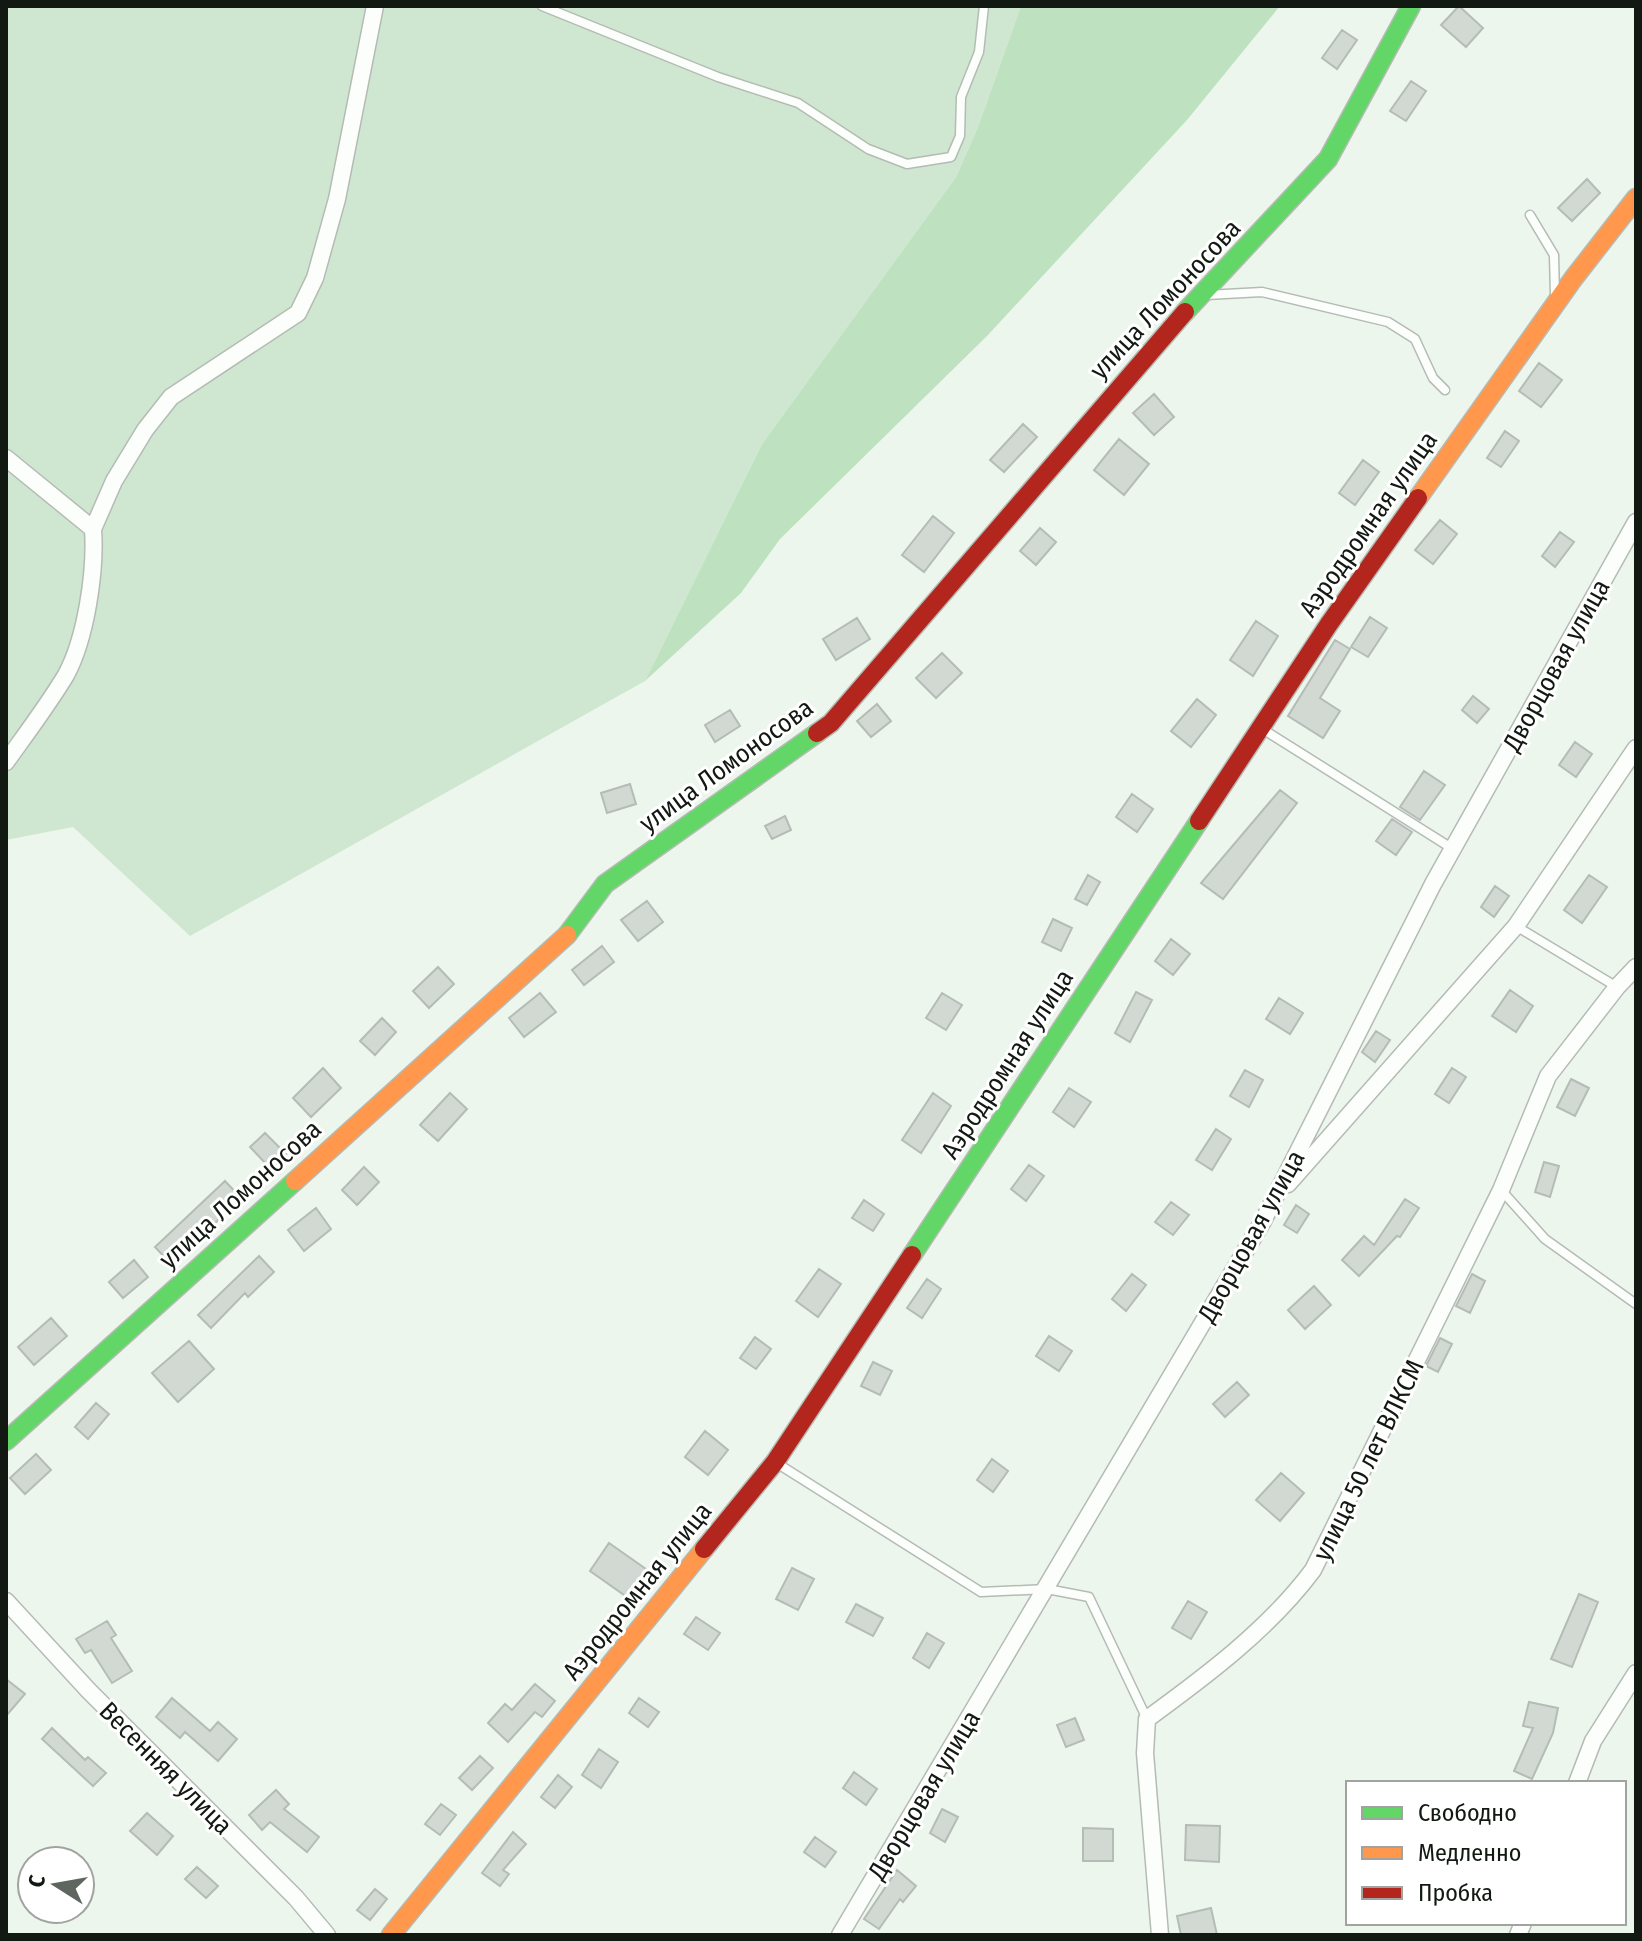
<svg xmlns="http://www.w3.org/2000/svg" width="1642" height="1941" viewBox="0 0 1642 1941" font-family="'Fira Sans Condensed',sans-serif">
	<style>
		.green { fill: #cfe7d0 }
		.forest { fill: #bee2c0 }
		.building { fill: #d2d9d2; stroke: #b4bcb5; stroke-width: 2 }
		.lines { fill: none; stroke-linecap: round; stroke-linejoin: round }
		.lane-casing { stroke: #b4bbb4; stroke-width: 11 }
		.street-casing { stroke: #b4bbb4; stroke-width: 19 }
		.fast-casing { stroke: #b4bbb4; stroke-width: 21 }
		.slow-casing { stroke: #b4bbb4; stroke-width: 21 }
		.jam-casing { stroke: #b4bbb4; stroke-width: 21 }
		.lane { stroke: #fcfefc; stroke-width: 8 }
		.street { stroke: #fcfefc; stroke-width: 16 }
		.fast { stroke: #63d668; stroke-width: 18 }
		.slow { stroke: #ff974d; stroke-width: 18 }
		.jam { stroke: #b3261e; stroke-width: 18 }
		.labels { text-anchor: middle; stroke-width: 6; stroke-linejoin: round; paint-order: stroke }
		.street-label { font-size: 26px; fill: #121812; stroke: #fff }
	</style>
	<rect width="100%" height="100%" fill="#edf6ed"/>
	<path class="green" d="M6 6H1021L978 127 956 177 762 444 645 681 190 936 73 827 6 840Z"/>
	<path class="forest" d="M1021 6H1280L1187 120 987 336 780 539 741 593 645 681 762 444 956 177 978 127Z"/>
	<path class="building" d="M1459 6 1483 28 1466 47 1441 25Z
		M1342 30 1357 40 1337 69 1322 58Z
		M1411 81 1426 91 1406 121 1390 111Z
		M1587 179 1600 193 1572 221 1558 208Z
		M1539 363 1562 380 1541 407 1519 391Z
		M1154 394 1174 417 1154 435 1133 413Z
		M1023 424 1037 437 1004 472 990 460Z
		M1505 431 1519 441 1501 467 1487 458Z
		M1119 439 1149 464 1124 495 1094 470Z
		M1363 460 1379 472 1355 505 1339 493Z
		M933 516 954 533 924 572 902 555Z
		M1440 520 1457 534 1433 564 1415 550Z
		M1040 528 1056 542 1036 565 1020 551Z
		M1560 532 1574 542 1555 567 1542 556Z
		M1370 617 1387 628 1368 657 1351 647Z
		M857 618 870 639 836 660 823 639Z
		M1256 621 1278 636 1253 676 1230 660Z
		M1335 640 1350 649 1320 698 1340 711 1323 738 1288 716Z
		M942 653 962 673 936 698 916 678Z
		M1473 696 1489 709 1477 723 1462 710Z
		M1197 699 1216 715 1191 747 1171 731Z
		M877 704 891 721 871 737 857 721Z
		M730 710 740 726 715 742 705 725Z
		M1575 742 1592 754 1576 777 1559 765Z
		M1424 771 1445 785 1420 820 1400 807Z
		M630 784 636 804 607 813 601 793Z
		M1280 790 1297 803 1223 899 1201 883Z
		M1132 794 1153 809 1137 832 1116 817Z
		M785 816 791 830 772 839 765 826Z
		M1392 819 1412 832 1396 855 1376 841Z
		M1088 875 1100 882 1087 905 1075 899Z
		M1589 875 1607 887 1582 923 1564 910Z
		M1495 886 1509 896 1494 917 1481 907Z
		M647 901 663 922 638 941 621 920Z
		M1053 919 1072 928 1061 951 1042 942Z
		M1171 939 1190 954 1173 975 1155 961Z
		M602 946 614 962 584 985 572 970Z
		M438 967 454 984 429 1008 413 991Z
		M1510 990 1533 1006 1516 1032 1492 1016Z
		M1136 992 1152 1000 1130 1042 1115 1033Z
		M540 993 556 1012 524 1037 509 1018Z
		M942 993 962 1005 946 1030 926 1018Z
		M1279 998 1303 1013 1290 1034 1266 1019Z
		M382 1018 396 1032 375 1055 360 1041Z
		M1376 1031 1390 1040 1375 1062 1362 1052Z
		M323 1068 341 1088 311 1117 293 1098Z
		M1452 1068 1466 1077 1449 1103 1435 1094Z
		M1245 1070 1263 1080 1249 1107 1230 1096Z
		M1571 1079 1589 1088 1575 1116 1557 1107Z
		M1069 1088 1091 1102 1074 1127 1053 1112Z
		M450 1093 467 1109 438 1141 420 1125Z
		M933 1093 951 1106 921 1153 902 1140Z
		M1216 1129 1231 1139 1212 1170 1196 1160Z
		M265 1133 286 1154 271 1169 250 1147Z
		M1544 1162 1559 1166 1550 1197 1535 1192Z
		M1029 1165 1044 1176 1026 1201 1011 1189Z
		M364 1167 379 1182 357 1205 342 1190Z
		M225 1181 241 1198 172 1265 155 1247Z
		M1405 1199 1419 1208 1400 1237 1397 1236 1359 1276 1342 1260 1364 1236 1374 1245Z
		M864 1200 884 1214 873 1231 852 1218Z
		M1171 1202 1189 1215 1173 1235 1155 1222Z
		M1296 1205 1309 1214 1297 1233 1284 1225Z
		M316 1208 331 1229 304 1251 288 1230Z
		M259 1256 274 1272 248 1297 245 1293 211 1328 198 1315Z
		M134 1260 148 1277 123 1298 109 1282Z
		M819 1269 841 1284 818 1317 796 1301Z
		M1132 1274 1146 1285 1126 1311 1112 1299Z
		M1472 1274 1485 1281 1470 1313 1456 1306Z
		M927 1279 941 1289 922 1318 907 1308Z
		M1314 1286 1331 1305 1305 1329 1288 1310Z
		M51 1318 67 1336 34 1365 18 1347Z
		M1049 1336 1072 1351 1059 1371 1036 1356Z
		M755 1337 771 1349 756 1369 740 1358Z
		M1440 1338 1452 1344 1438 1372 1426 1366Z
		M189 1341 214 1369 178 1402 152 1373Z
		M873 1362 892 1371 880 1395 861 1386Z
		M1237 1382 1249 1395 1225 1417 1213 1404Z
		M96 1403 109 1414 88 1439 75 1427Z
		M705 1431 728 1450 708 1475 685 1457Z
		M36 1454 51 1470 25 1494 10 1478Z
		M992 1459 1008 1471 993 1492 977 1480Z
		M1281 1473 1304 1493 1280 1521 1256 1500Z
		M609 1543 646 1569 627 1597 590 1571Z
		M792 1568 814 1579 798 1610 776 1599Z
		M1579 1594 1598 1602 1572 1667 1551 1659Z
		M1188 1601 1207 1612 1191 1639 1172 1628Z
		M856 1604 883 1618 873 1636 846 1622Z
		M696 1617 720 1633 708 1650 684 1634Z
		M107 1621 116 1635 111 1638 132 1671 112 1683 91 1650 85 1653 76 1639Z
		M927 1633 944 1643 929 1668 913 1658Z
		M6 1679 25 1694 6 1716Z
		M535 1684 555 1701 542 1717 535 1712 508 1742 488 1723 505 1704 512 1710Z
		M172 1698 210 1731 218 1722 237 1739 218 1761 185 1732 180 1738 156 1717Z
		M639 1698 659 1712 648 1727 629 1713Z
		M1529 1702 1558 1708 1553 1733 1532 1779 1514 1771 1533 1728 1523 1726Z
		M1075 1718 1084 1740 1066 1747 1057 1725Z
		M52 1728 85 1760 88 1757 106 1773 93 1786 42 1739Z
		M599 1749 618 1762 601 1788 582 1775Z
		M480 1756 493 1768 472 1790 459 1778Z
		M854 1772 877 1789 866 1805 843 1788Z
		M558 1775 572 1787 555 1808 541 1797Z
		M276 1790 289 1804 284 1809 319 1837 307 1852 270 1822 262 1830 249 1815Z
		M441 1804 456 1815 440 1835 425 1824Z
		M942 1809 958 1817 945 1842 930 1833Z
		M147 1813 173 1836 157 1855 130 1831Z
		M1186 1825 1220 1826 1219 1862 1185 1860Z
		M1083 1828 1113 1829V1861H1083Z
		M513 1832 526 1844 503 1870 509 1874 500 1886 482 1873Z
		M815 1837 836 1852 825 1867 804 1852Z
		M197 1867 218 1886 206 1898 185 1879Z
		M897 1870 916 1886 903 1902 900 1899 879 1929 864 1919Z
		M375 1889 387 1899 370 1920 357 1910Z
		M1211 1908 1217 1935H1181L1177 1916Z"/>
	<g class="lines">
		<defs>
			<path id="lane" d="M542 6 718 77 798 103 868 149 907 164 951 157 960 136 961 97 979 52 984 6
				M1530 215 1554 255 1555 296
				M1207 295 1262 292 1388 322 1415 339 1433 378 1445 390
				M1261 728 1453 849
				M1516 926 1617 987
				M1502 1191 1545 1239 1636 1304
				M775 1462 981 1592 1047 1589 1089 1597 1147 1719"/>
			<path id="street" d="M6 458 93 529C96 571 86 638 66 675 48 705 26 734 6 762
				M93 529 114 481 145 430 171 397 298 313 315 278 337 199 375 6
				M1288 1184 1516 926 1636 748
				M6 1601 89 1691 296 1898 327 1935
				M1577 1783 1593 1741 1636 1673
				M840 1935 1263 1221 1433 884 1636 522
				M1160 1935 1145 1753 1147 1719C1206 1676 1269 1629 1313 1570L1501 1190 1548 1076 1617 987 1636 967
				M1518 1935 1523 1923"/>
			<path id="fast" d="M1185 312 1328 159 1411 6
				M567 935 605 884 817 733
				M912 1255 1199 821
				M6 1441 295 1181"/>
			<path id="slow" d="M1418 498 1573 279 1636 198
				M295 1181 567 935
				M391 1935 704 1549"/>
			<path id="jam" d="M817 733 831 723 1185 312
				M1199 821 1329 624 1418 498
				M704 1549 775 1462 912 1255"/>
		</defs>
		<use href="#lane" class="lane-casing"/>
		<use href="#street" class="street-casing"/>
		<use href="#fast" class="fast-casing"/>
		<use href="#slow" class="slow-casing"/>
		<use href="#jam" class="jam-casing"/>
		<use href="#lane" class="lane"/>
		<use href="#street" class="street"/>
		<use href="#fast" class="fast"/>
		<use href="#slow" class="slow"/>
		<use href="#jam" class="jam"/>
	</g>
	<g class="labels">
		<g class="street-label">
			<text transform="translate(1165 299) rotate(-47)" y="9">улица Ломоносова</text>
			<text transform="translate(1368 524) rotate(-55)" y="9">Аэродромная улица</text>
			<text transform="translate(1556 665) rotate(-61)" y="9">Дворцовая улица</text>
			<text transform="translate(726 765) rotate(-36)" y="9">улица Ломоносова</text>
			<text transform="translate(1007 1064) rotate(-57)" y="9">Аэродромная улица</text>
			<text transform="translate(240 1194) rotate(-42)" y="9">улица Ломоносова</text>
			<text transform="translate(1251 1236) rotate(-61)" y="9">Дворцовая улица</text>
			<text transform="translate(1368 1460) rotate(-64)" y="9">улица 50 лет ВЛКСМ</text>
			<text transform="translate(637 1591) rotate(-51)" y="9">Аэродромная улица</text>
			<text transform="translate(166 1768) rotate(45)" y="9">Весенняя улица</text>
			<text transform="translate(924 1795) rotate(-59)" y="9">Дворцовая улица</text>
		</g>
	</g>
	<rect width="1642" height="1941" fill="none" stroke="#121812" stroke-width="16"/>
	<rect x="1346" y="1781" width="280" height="144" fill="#ffffff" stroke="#a0a3a0" stroke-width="2"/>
	<rect x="1362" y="1807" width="40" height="12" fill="#63d668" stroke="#a0a3a0" stroke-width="2"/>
	<text x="1418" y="1821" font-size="24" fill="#121812">Свободно</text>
	<rect x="1362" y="1847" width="40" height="12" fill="#ff974d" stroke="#a0a3a0" stroke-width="2"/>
	<text x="1418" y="1861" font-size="24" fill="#121812">Медленно</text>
	<rect x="1362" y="1887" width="40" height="12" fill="#b3261e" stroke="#a0a3a0" stroke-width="2"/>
	<text x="1418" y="1901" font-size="24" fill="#121812">Пробка</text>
	<g transform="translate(56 1885) rotate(281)"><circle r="38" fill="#ffffff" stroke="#a0a3a0" stroke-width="2"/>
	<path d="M0-6L14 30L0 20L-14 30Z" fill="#5f665f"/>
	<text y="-12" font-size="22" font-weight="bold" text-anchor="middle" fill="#121812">С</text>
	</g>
</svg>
